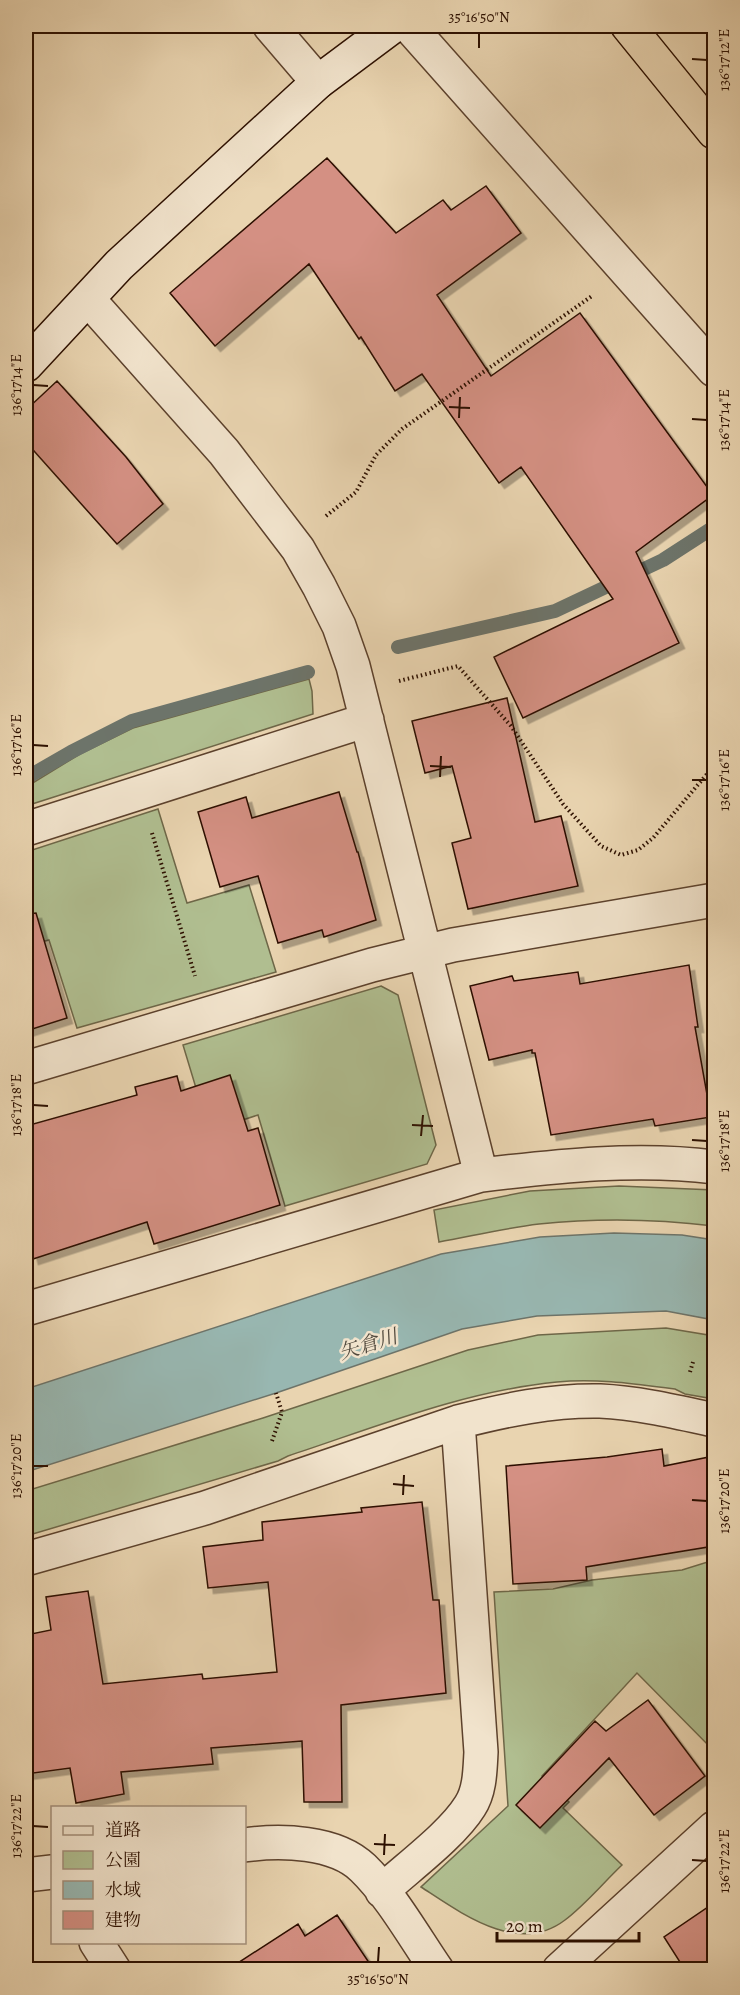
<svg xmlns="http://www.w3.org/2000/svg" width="740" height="1995" viewBox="0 0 740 1995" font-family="Alegreya,'Noto Serif JP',serif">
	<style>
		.green { fill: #b0be90; stroke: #6e6748; stroke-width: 1.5 }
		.water { fill: #98b7b1; stroke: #6d746a; stroke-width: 1.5 }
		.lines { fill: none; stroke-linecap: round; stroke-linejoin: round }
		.stream { stroke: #6d746a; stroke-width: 14 }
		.building { fill: #d49083; stroke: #2d1000; stroke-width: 1.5; filter: url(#shadow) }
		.street-casing { stroke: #5c412c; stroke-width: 36 }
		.secondary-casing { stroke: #2d1000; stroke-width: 36 }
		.highway-casing { stroke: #2d1000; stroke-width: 36 }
		.path { stroke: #2d1000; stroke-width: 4; stroke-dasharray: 1.5 3; stroke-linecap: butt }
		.street { stroke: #f1e3cc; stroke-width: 33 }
		.secondary { stroke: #f1e3cc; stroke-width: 33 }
		.highway { stroke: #e9d4b0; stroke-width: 33 }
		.ticks { fill: none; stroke: #2d1000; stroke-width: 2 }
		.labels { text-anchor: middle; stroke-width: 5; stroke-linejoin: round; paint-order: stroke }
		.water-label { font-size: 20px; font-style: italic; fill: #524a3e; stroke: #f1e3cc }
		.neatline { fill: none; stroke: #2d1000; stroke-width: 2 }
		.ticks-label { font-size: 15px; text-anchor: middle; fill: #2d1000 }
	</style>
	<defs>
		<filter id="shadow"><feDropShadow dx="5.5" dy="5.5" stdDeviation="0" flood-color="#0004"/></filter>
	</defs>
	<rect width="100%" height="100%" fill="#e9d4b0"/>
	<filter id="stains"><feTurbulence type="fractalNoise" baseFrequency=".00333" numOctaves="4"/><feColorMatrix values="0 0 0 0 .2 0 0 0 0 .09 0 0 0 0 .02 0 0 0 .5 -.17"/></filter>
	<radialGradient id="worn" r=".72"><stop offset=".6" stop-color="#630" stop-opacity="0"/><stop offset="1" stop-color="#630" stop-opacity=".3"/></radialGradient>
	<path class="green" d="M309 679 312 691 313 714 29 805 26 795V787L80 754 133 728Z
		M158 809 187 903 249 885 276 972 77 1028 49 940 26 946V852Z
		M381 986 398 995 436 1145 427 1164 285 1206 258 1115 209 1131 183 1045Z
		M619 1186 714 1190V1226C657 1219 597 1218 539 1224 506 1228 472 1236 439 1242L434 1210 530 1191Z
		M666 1328 714 1336V1399L685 1394 675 1389C636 1384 596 1378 557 1382 464 1391 376 1427 288 1456L278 1461 26 1536V1491L263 1418 468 1350 538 1335Z
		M714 1560V1751L637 1673 542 1776 569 1802 563 1808 622 1865C604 1882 585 1905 565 1920 518 1956 461 1913 421 1887L508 1806 494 1592 553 1589 592 1580 682 1570Z"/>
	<path class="water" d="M614 1233 682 1235 714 1240V1320L666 1311 537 1316 462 1329 276 1393 26 1472V1389L441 1254 540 1237Z"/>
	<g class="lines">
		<path class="stream" d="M398 647 555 611 663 560 714 527
			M26 778 71 752 132 721 308 672"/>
	</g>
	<path class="building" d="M327 158 396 233 443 200 451 210 486 186 521 233 437 295 491 376 580 313 713 495 636 552 679 643 523 718 494 657 613 599 521 467 499 483 422 374 395 391 361 337 359 339 309 264 215 346 170 293Z
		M57 381 126 457 163 504 117 544 26 442V410Z
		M507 698 535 822 561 816 578 886 468 909 452 843 471 838 452 766 425 773 412 721Z
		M339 792 357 852H358L376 920 324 937 322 930 278 943 258 876 220 887 198 812 246 797 252 818Z
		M36 913 67 1018 26 1031V914Z
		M689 965 698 1027H695L711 1117 655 1126 653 1119 551 1135 535 1053H532V1050L489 1060 470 986 512 976 514 981 578 972 580 984Z
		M230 1075 248 1131 258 1128 280 1205 154 1244 147 1222 33 1259 26 1233V1126L137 1095 135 1087 177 1076 181 1091Z
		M662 1449 664 1466 714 1456V1546L586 1567 587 1580 513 1584 506 1466 607 1457Z
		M422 1502 433 1600H439L446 1693 341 1705 342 1802H304L302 1741 211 1748 213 1764 121 1772 124 1794 76 1803 70 1768 26 1774V1635L51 1630 46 1597 88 1591 103 1684 202 1674 203 1679 277 1672 268 1582 208 1588 203 1547 263 1540 262 1522 362 1512 361 1508Z
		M648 1700 705 1776 654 1815 609 1758 540 1828 516 1805 595 1721 606 1731Z
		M714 1903V1970H685L664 1937Z
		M337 1915 374 1970H227L298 1924 305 1936Z"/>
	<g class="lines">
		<defs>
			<path id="street" d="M270 26 318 82
				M409 26 714 370
				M88 299 224 452 298 549 319 586 339 626 353 666 481 1175
				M26 829 367 720
				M26 1068 372 965 453 945 714 900
				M26 1309 481 1175C558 1166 637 1157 714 1167
				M26 1559 205 1508 458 1422C505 1410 552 1400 600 1401 639 1403 677 1412 714 1420
				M244 1845C281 1840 335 1841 363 1868 390 1894 415 1938 437 1970
				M26 1875 52 1872
				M382 1891C408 1867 452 1835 470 1806 480 1791 480 1770 481 1752L458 1422
				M96 1942 114 1970
				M559 1970 714 1828"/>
			<path id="secondary" d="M26 365 119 265 318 82 393 26"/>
			<path id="highway" d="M628 26 714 132"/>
		</defs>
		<use href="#street" class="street-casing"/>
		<use href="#secondary" class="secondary-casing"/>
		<use href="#highway" class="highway-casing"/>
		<path class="path" d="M326 516 356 492 376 455 402 429 592 296
			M399 681 458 666 511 726 563 804 601 846 621 855 638 850 653 838 707 774 714 770
			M152 833 195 976
			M690 1372 693 1362
			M272 1441 282 1412 276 1393"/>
		<use href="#street" class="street"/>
		<use href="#secondary" class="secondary"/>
		<use href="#highway" class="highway"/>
	</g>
	<path class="ticks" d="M479 48V33M692 59 707 60M33 385 48 386M449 407 470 408M459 418 460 397M692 419 707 420M33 745 48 746M430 766 451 767M440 777 441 756M692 780H707M33 1105 48 1106M412 1125 433 1126M421 1136 423 1115M692 1140 707 1141M33 1466H48M393 1484 414 1486M403 1495 404 1475M692 1500 707 1501M33 1826 48 1827M374 1844 395 1845M384 1855 385 1834M692 1860 707 1861M378 1962 379 1947"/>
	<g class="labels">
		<g class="water-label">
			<text transform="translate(368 1344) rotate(-17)" y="7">矢倉川</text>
		</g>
	</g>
	<rect width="740" height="1995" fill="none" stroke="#e9d4b0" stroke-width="66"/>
	<rect x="51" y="1806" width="195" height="138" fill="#f1e3cc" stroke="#a38f7a" stroke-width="1.5"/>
	<rect x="63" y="1826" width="30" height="9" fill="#f1e3cc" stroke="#a38f7a" stroke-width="1.5"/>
	<text x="105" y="1836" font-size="18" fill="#2d1000">道路</text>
	<rect x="63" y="1851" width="30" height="18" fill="#b0be90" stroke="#a38f7a" stroke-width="1.5"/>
	<text x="105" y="1866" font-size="18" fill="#2d1000">公園</text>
	<rect x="63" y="1881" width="30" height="18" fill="#98b7b1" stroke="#a38f7a" stroke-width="1.5"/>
	<text x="105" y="1896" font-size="18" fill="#2d1000">水域</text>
	<rect x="63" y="1911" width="30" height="18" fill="#d49083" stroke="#a38f7a" stroke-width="1.5"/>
	<text x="105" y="1926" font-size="18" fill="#2d1000">建物</text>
	<path d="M497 1932v9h142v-9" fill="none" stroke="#2d1000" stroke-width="3"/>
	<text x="506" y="1932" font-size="18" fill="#2d1000" stroke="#f1e3cc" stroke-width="4.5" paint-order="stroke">20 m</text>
	<rect x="33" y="33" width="674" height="1929" class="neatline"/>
	<g class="ticks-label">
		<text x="479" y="22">35°16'50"N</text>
		<text transform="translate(724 60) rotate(-90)" y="5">136°17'12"E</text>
		<text transform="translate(16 385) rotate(-90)" y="5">136°17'14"E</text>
		<text transform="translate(724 420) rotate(-90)" y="5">136°17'14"E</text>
		<text transform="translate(16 745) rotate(-90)" y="5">136°17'16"E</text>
		<text transform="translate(724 780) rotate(-90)" y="5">136°17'16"E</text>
		<text transform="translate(16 1105) rotate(-90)" y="5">136°17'18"E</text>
		<text transform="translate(724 1141) rotate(-90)" y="5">136°17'18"E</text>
		<text transform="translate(16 1466) rotate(-90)" y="5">136°17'20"E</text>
		<text transform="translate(724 1501) rotate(-90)" y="5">136°17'20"E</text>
		<text transform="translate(16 1826) rotate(-90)" y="5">136°17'22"E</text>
		<text transform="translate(724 1861) rotate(-90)" y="5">136°17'22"E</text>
		<text x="378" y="1984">35°16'50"N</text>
	</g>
	<rect width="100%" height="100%" filter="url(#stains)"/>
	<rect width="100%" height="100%" fill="url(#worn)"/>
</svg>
